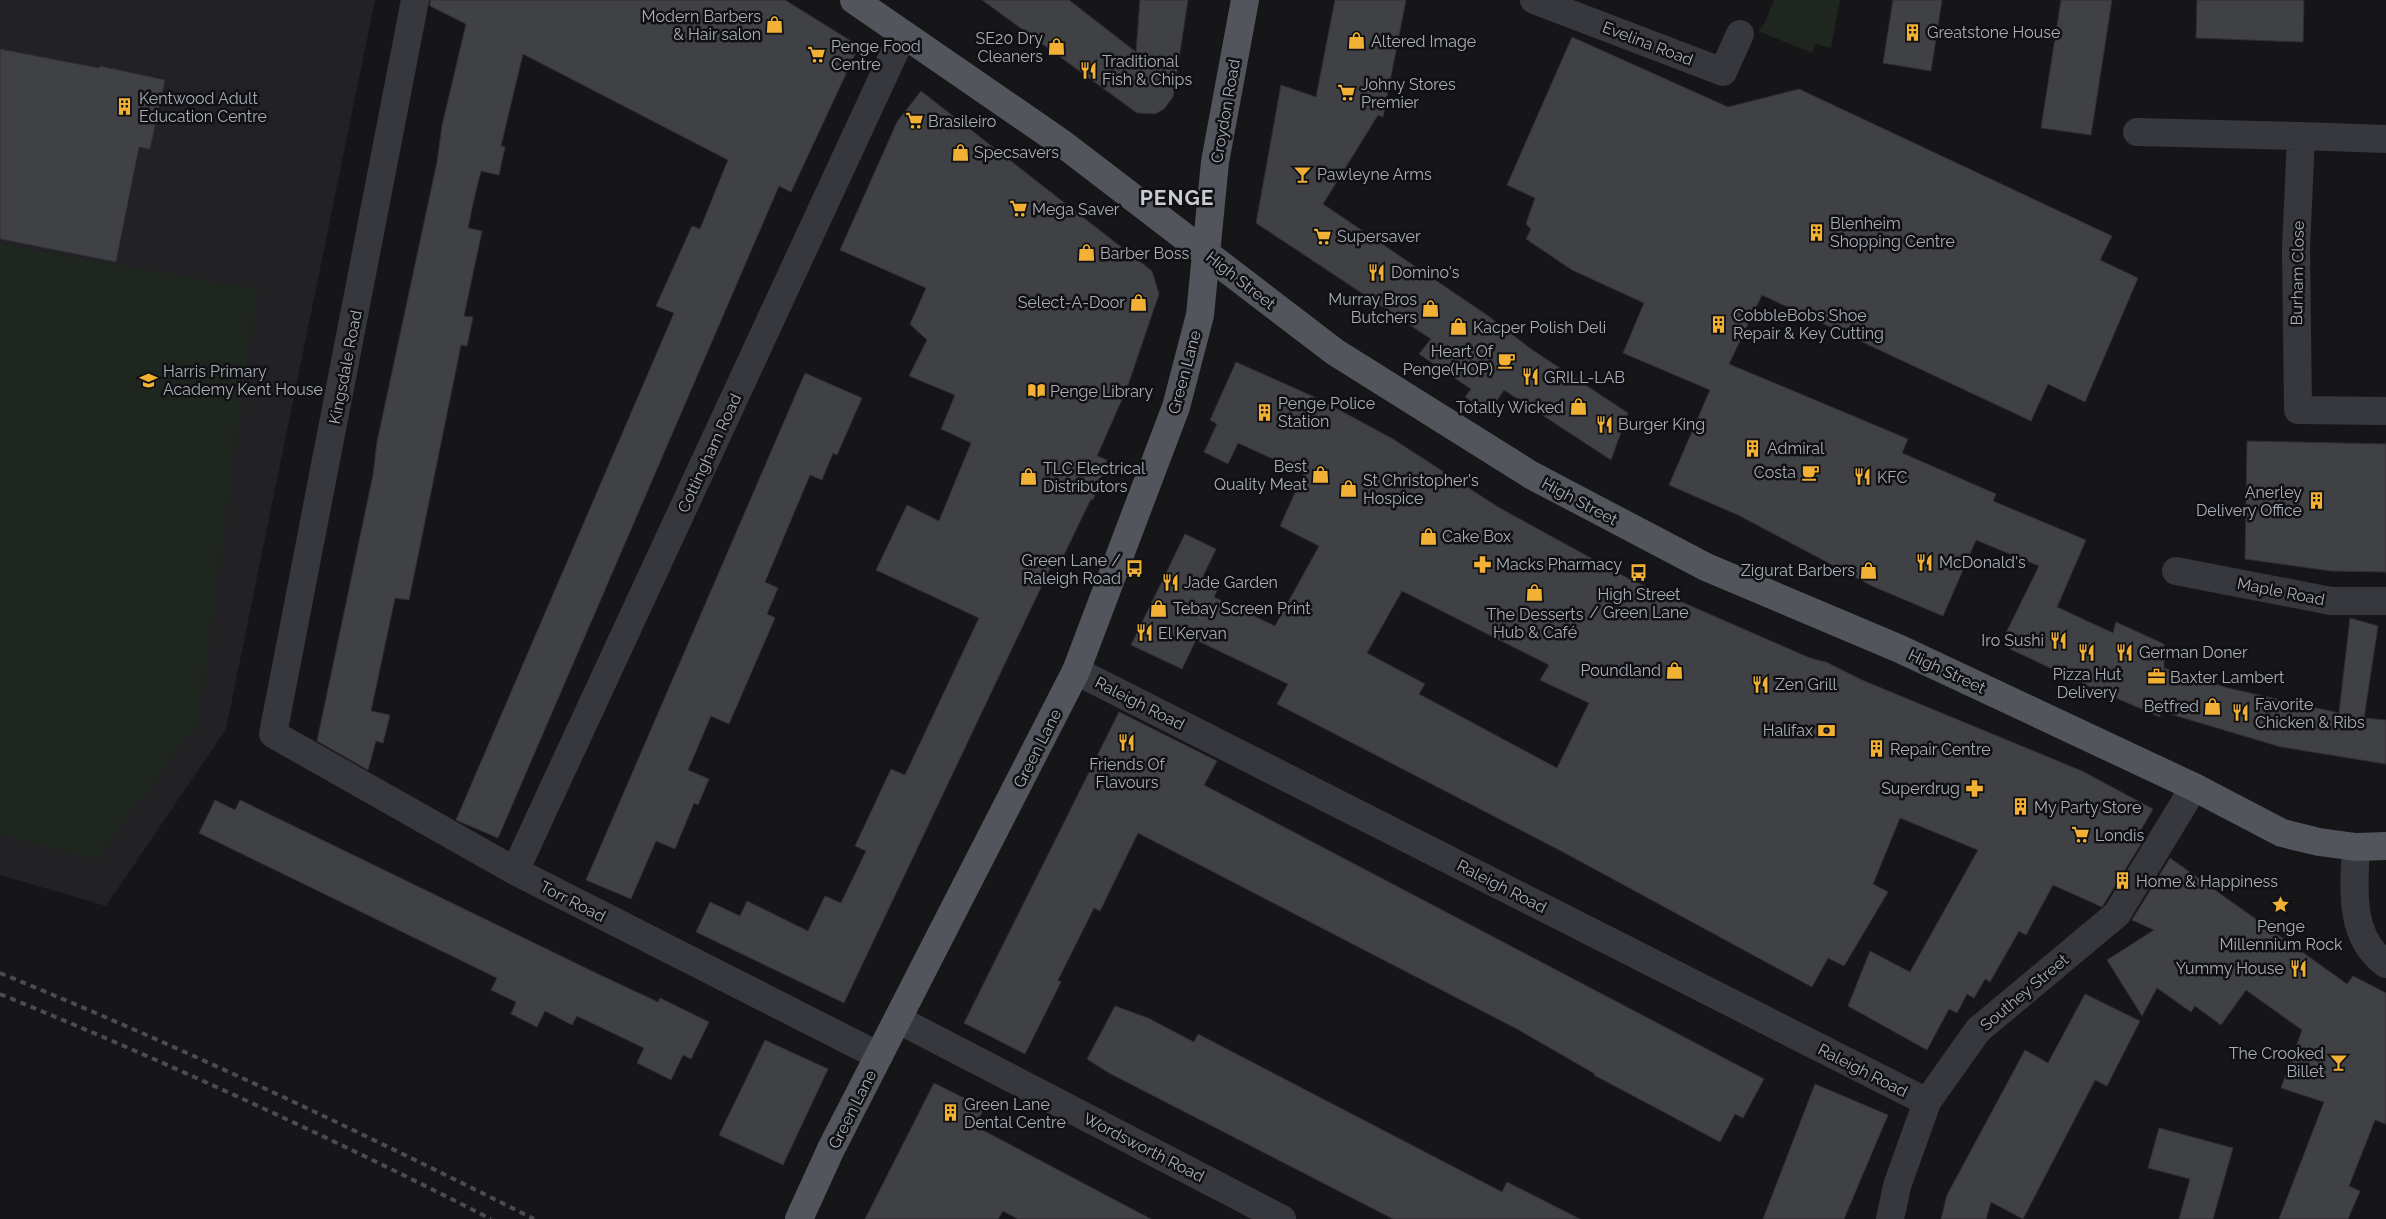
<svg xmlns="http://www.w3.org/2000/svg" width="2386" height="1219" viewBox="0 0 2386 1219" font-family="Raleway,sans-serif">
	<style>
		.built { fill: #222225 }
		.green { fill: #1e261f }
		.building { fill: #404145; stroke: #303034; fill-rule: evenodd }
		.lines { fill: none; stroke-linecap: round; stroke-linejoin: round }
		.minor { stroke: #37383d; stroke-width: 28 }
		.major { stroke: #53555c; stroke-width: 28 }
		.rail { stroke: #4a4c52; stroke-width: 4; stroke-dasharray: 6 5; stroke-linecap: butt }
		.labels { text-anchor: middle; stroke-width: 5; stroke-linejoin: round; paint-order: stroke }
		.poi-label { font-size: 16px; fill: #a8adb8; stroke: #111113; text-anchor: start }
		.street-label { font-size: 16px; fill: #a8adb8; stroke: #111113 }
		.district-label { font-size: 21px; font-weight: bold; letter-spacing: 1px; fill: #c9ccd4; stroke: #111113 }
	</style>
	<rect width="100%" height="100%" fill="#161618"/>
	<path class="built" d="M0 0H375L226 729 106 906 0 875Z"/>
	<path class="green" d="M1774 0H1840L1831 48 1816 44 1812 53 1758 31 1764 24Z
		M0 244 257 290 198 723 96 860 0 835Z"/>
	<path class="building" d="M430 0H785L859 46 791 192 779 186 498 838 456 820 674 313 656 306 692 226 700 229 728 160 523 54 501 146 505 147 499 175 481 171 474 199 468 228 482 231 464 316 473 317 467 346 461 345 409 600 395 598 371 711 390 715 383 743 376 741 368 770 317 741 373 475 377 442 437 162 442 126 466 24 430 6Z
		M982 0H1069L1136 52 1140 0H1188L1173 97 1164 109 1155 114 1137 113Z
		M1335 0H1406L1383 117 1378 115 1323 204 1487 315 1531 349 1628 413 1611 460 1504 390 1489 412 1465 397 1471 389 1419 354 1431 339 1256 223 1281 85 1316 97Z
		M1893 0H1942L1931 71 1883 63Z
		M2061 0H2112L2091 135 2041 128Z
		M2197 0H2304L2303 42 2196 38Z
		M1572 37 1728 107 1799 89 2112 236 2100 260 2138 278 2085 402 2048 384 2031 421 1762 295 1729 364 1908 439 1902 453 1996 494 1993 501 2086 540 2057 607 2113 633 2116 622 2164 644V668L2228 688 2339 713 2350 618 2378 626 2364 718 2386 720V764L2281 747 2160 711V717L2086 685 2010 649 2004 637 2039 566 1976 540 1943 616 1872 586 1738 515 1669 485 1710 390 1623 353 1644 303 1572 270 1526 239 1531 229 1526 224 1535 198 1507 185Z
		M0 49 99 68 100 66 165 80 150 149 139 147 116 262 0 239Z
		M921 91 1152 271 1159 294 1127 388 1097 456 1107 460 1093 500 1091 499 1060 563 1054 560 844 1003 696 932 710 902 740 916 747 901 808 931 825 896 841 903 866 851 855 846 891 769 905 775 979 618 876 570 907 505 939 521 971 443 941 429 955 395 909 376 927 340 910 324 926 288 840 250 897 122Z
		M1236 362 1319 399 1393 439 1498 507 1629 579 1810 658 1826 662 1862 680 2082 771 2153 809 2138 835 2144 839 2102 907 2053 885 2026 935 2019 931 1990 982 1985 979 1974 998 1967 994 1957 1013 1949 1009 1927 1050 1848 1006 1870 951 1910 972 1978 850 1900 818 1873 884 1888 892 1844 966 1828 958 1812 987 1563 852 1277 704 1288 684 1196 640 1182 669 1131 645 1185 534 1216 549 1203 576 1220 584 1214 597 1275 626 1319 546 1280 526 1304 473 1238 443 1228 464 1204 452 1217 424 1210 420ZM1402 591 1549 665 1540 680 1589 703 1557 768 1419 694 1425 684 1367 653Z
		M805 373 862 398 837 455 833 453 822 480 810 475 765 582 778 588 767 614 775 618 729 724 711 716 688 770 709 779 698 805 694 803 675 849 656 841 631 899 586 880Z
		M2247 441 2386 444V572L2331 571 2245 559Z
		M1119 712 1217 761 1204 785 1764 1079 1743 1118 1735 1114 1720 1142 1594 1075 1595 1074 1517 1029 1138 833 1100 911 1094 908 1058 980 1061 982 1025 1054 964 1023Z
		M215 800 235 810 240 800 598 974 658 1002 660 998 709 1022 691 1059 683 1055 671 1080 637 1063 644 1048 577 1016 572 1025 545 1011 537 1027 511 1014 516 1002 491 990 497 978 199 833Z
		M2170 858 2347 984 2353 976 2386 993V1124L2375 1120 2349 1186 2360 1191 2348 1219H2279L2324 1102 2281 1088 2302 1030 2246 990 2221 1025 2195 1006 2191 1012 2157 988 2142 1016 2107 960 2154 930 2132 920Z
		M2085 994 2140 1021 2107 1086 2095 1080 2023 1219 1991 1202 1986 1219H1941L1947 1195 2025 1050 2048 1063Z
		M1115 1006 1148 1018 1194 1042 1198 1034 1502 1192 1507 1182 1580 1219H1393L1109 1073 1087 1059Z
		M765 1040 828 1069 783 1165 719 1135Z
		M934 1083 984 1108 975 1126 1151 1219H1018L1003 1211 998 1219H865Z
		M1815 1084 1888 1115 1844 1219H1763Z
		M2159 1128 2233 1148 2213 1219H2179L2190 1179 2148 1168Z"/>
	<g class="lines">
		<path class="minor" d="M415 0 273 734 515 871 879 1056
			M1534 0 1723 72 1740 34
			M2137 132 2301 136
			M2386 139 2301 136 2296 249 2298 410 2386 411
			M2176 571 2331 601H2386
			M1076 671 1927 1102
			M2356 847C2354 887 2348 937 2386 964
			M515 871 903 34
			M899 1020 1282 1219
			M1890 1219 1897 1186 1927 1102 1978 1030 2117 914 2194 787"/>
		<path class="major" d="M854 0 1063 144 1335 352 1531 475 1706 567 1900 649 2194 787 2282 833 2319 842 2356 847 2386 846
			M799 1219 831 1149 1076 671 1176 407 1200 315 1215 162 1245 0"/>
		<path class="rail" d="M0 973C182 1047 359 1131 534 1219
			M0 994C167 1062 330 1137 491 1219"/>
	</g>
	<defs>
		<symbol id="shop-bare" viewBox="-9 -9 18 18"><path d="M-5-2.5h2.3a2.7 3.5 0 0 1 5.4 0H5L5.5 6h-11ZM-1.5-2.5h3a1.5 2.3 0 0 0-3 0Z" fill="#f2b134" stroke="#111113" stroke-width="2.5" paint-order="stroke"/></symbol>
		<symbol id="building-bare" viewBox="-9 -9 18 18"><path d="M-4-6H4V6H1V3H-1V6H-4ZM-2.5-4.3h1.7v1.8h-1.7ZM.8-4.3h1.7v1.8H.8ZM-2.5-1h1.7V.8h-1.7ZM.8-1h1.7V.8H.8Z" fill="#f2b134" stroke="#111113" stroke-width="2.5" paint-order="stroke"/></symbol>
		<symbol id="supermarket-bare" viewBox="-9 -9 18 18"><path d="M-6-5.5h2.5l.6 2H6L4.5 2H-2.5L-4.4-4H-6ZM-1.5 3.2a1.3 1.3 0 1 0 .1 0ZM3 3.2a1.3 1.3 0 1 0 .1 0Z" fill="#f2b134" stroke="#111113" stroke-width="2.5" paint-order="stroke"/></symbol>
		<symbol id="restaurant-bare" viewBox="-9 -9 18 18"><path d="M-5-6h1v4h1v-4h1v4h1v-4h1v5L-1.5 .5V6h-2V.5L-5-1ZM5-6V6H3V1.5H1.5Q1.5-4 5-6Z" fill="#f2b134" stroke="#111113" stroke-width="2.5" paint-order="stroke"/></symbol>
		<symbol id="bar-bare" viewBox="-9 -9 18 18"><path d="M-6-5H6L.8 .8V4.5H3.5V6h-7V4.5H-.8V.8Z" fill="#f2b134" stroke="#111113" stroke-width="2.5" paint-order="stroke"/></symbol>
		<symbol id="cafe-bare" viewBox="-9 -9 18 18"><path d="M-5.5-4.5H6V0H3Q3 3.5 0 3.5H-2.5Q-5.5 3.5-5.5 0ZM3-3.2v2h1.7v-2ZM-6 4.5H4V6H-6Z" fill="#f2b134" stroke="#111113" stroke-width="2.5" paint-order="stroke"/></symbol>
		<symbol id="school-bare" viewBox="-9 -9 18 18"><path d="M0-5L7-2L0 1L-7-2ZM-4 1L0 2.5L4 1V4Q0 6-4 4Z" fill="#f2b134" stroke="#111113" stroke-width="2.5" paint-order="stroke"/></symbol>
		<symbol id="library-bare" viewBox="-9 -9 18 18"><path d="M-6-4Q-3-5.5-.7-3.5V5Q-3 3-6 4ZM6-4Q3-5.5 .7-3.5V5Q3 3 6 4Z" fill="#f2b134" stroke="#111113" stroke-width="2.5" paint-order="stroke"/></symbol>
		<symbol id="pharmacy-bare" viewBox="-9 -9 18 18"><path d="M-2-6h4v4h4v4h-4v4h-4v-4h-4v-4h4Z" fill="#f2b134" stroke="#111113" stroke-width="2.5" paint-order="stroke"/></symbol>
		<symbol id="bus-bare" viewBox="-9 -9 18 18"><path d="M-5-6H5V4H4V6H2V4H-2V6H-4V4H-5ZM-3.5-4V0h7V-4ZM-3.5 1.2v1.5H-2V1.2ZM2 1.2v1.5H3.5V1.2Z" fill="#f2b134" stroke="#111113" stroke-width="2.5" paint-order="stroke"/></symbol>
		<symbol id="office-bare" viewBox="-9 -9 18 18"><path d="M-6-3h4V-5.5h4V-3h4V5H-6ZM-1-4.5V-3h2v-1.5ZM-6 0V1H6V0Z" fill="#f2b134" stroke="#111113" stroke-width="2.5" paint-order="stroke"/></symbol>
		<symbol id="bank-bare" viewBox="-9 -9 18 18"><path d="M-6-4H6V4H-6ZM0-2.3a2.3 2.3 0 1 0 0 4.6a2.3 2.3 0 1 0 0-4.6Z" fill="#f2b134" stroke="#111113" stroke-width="2.5" paint-order="stroke"/></symbol>
		<symbol id="sight-bare" viewBox="-9 -9 18 18"><path d="M0-6L1.8-2.2L6-1.7L2.9 1.2L3.7 5.4L0 3.3L-3.7 5.4L-2.9 1.2L-6-1.7L-1.8-2.2Z" fill="#f2b134" stroke="#111113" stroke-width="2.5" paint-order="stroke"/></symbol>
	</defs>
	<g fill-rule="evenodd">
		<use href="#shop-bare" x="762" y="12" width="25" height="25"/>
		<use href="#building-bare" x="1900" y="20" width="25" height="25"/>
		<use href="#shop-bare" x="1344" y="28" width="25" height="25"/>
		<use href="#shop-bare" x="1044" y="34" width="25" height="25"/>
		<use href="#supermarket-bare" x="804" y="42" width="25" height="25"/>
		<use href="#restaurant-bare" x="1076" y="58" width="25" height="25"/>
		<use href="#supermarket-bare" x="1334" y="80" width="25" height="25"/>
		<use href="#building-bare" x="112" y="94" width="25" height="25"/>
		<use href="#supermarket-bare" x="902" y="108" width="25" height="25"/>
		<use href="#shop-bare" x="948" y="140" width="25" height="25"/>
		<use href="#bar-bare" x="1290" y="162" width="25" height="25"/>
		<use href="#supermarket-bare" x="1006" y="196" width="25" height="25"/>
		<use href="#building-bare" x="1804" y="220" width="25" height="25"/>
		<use href="#supermarket-bare" x="1310" y="224" width="25" height="25"/>
		<use href="#shop-bare" x="1074" y="240" width="25" height="25"/>
		<use href="#restaurant-bare" x="1364" y="260" width="25" height="25"/>
		<use href="#shop-bare" x="1126" y="290" width="25" height="25"/>
		<use href="#shop-bare" x="1418" y="296" width="25" height="25"/>
		<use href="#building-bare" x="1706" y="312" width="25" height="25"/>
		<use href="#shop-bare" x="1446" y="314" width="25" height="25"/>
		<use href="#cafe-bare" x="1494" y="348" width="25" height="25"/>
		<use href="#restaurant-bare" x="1518" y="364" width="25" height="25"/>
		<use href="#school-bare" x="136" y="368" width="25" height="25"/>
		<use href="#library-bare" x="1024" y="378" width="25" height="25"/>
		<use href="#shop-bare" x="1566" y="394" width="25" height="25"/>
		<use href="#building-bare" x="1252" y="400" width="25" height="25"/>
		<use href="#restaurant-bare" x="1592" y="412" width="25" height="25"/>
		<use href="#building-bare" x="1740" y="436" width="25" height="25"/>
		<use href="#cafe-bare" x="1798" y="460" width="25" height="25"/>
		<use href="#shop-bare" x="1308" y="462" width="25" height="25"/>
		<use href="#shop-bare" x="1016" y="464" width="25" height="25"/>
		<use href="#restaurant-bare" x="1850" y="464" width="25" height="25"/>
		<use href="#shop-bare" x="1336" y="476" width="25" height="25"/>
		<use href="#building-bare" x="2304" y="488" width="25" height="25"/>
		<use href="#shop-bare" x="1416" y="524" width="25" height="25"/>
		<use href="#restaurant-bare" x="1912" y="550" width="25" height="25"/>
		<use href="#pharmacy-bare" x="1470" y="552" width="25" height="25"/>
		<use href="#bus-bare" x="1122" y="556" width="25" height="25"/>
		<use href="#shop-bare" x="1856" y="558" width="25" height="25"/>
		<use href="#bus-bare" x="1626" y="560" width="25" height="25"/>
		<use href="#restaurant-bare" x="1158" y="570" width="25" height="25"/>
		<use href="#shop-bare" x="1522" y="580" width="25" height="25"/>
		<use href="#shop-bare" x="1146" y="596" width="25" height="25"/>
		<use href="#restaurant-bare" x="1132" y="620" width="25" height="25"/>
		<use href="#restaurant-bare" x="2046" y="628" width="25" height="25"/>
		<use href="#restaurant-bare" x="2112" y="640" width="25" height="25"/>
		<use href="#restaurant-bare" x="2074" y="640" width="25" height="25"/>
		<use href="#shop-bare" x="1662" y="658" width="25" height="25"/>
		<use href="#office-bare" x="2144" y="664" width="25" height="25"/>
		<use href="#restaurant-bare" x="1748" y="672" width="25" height="25"/>
		<use href="#shop-bare" x="2200" y="694" width="25" height="25"/>
		<use href="#restaurant-bare" x="2228" y="700" width="25" height="25"/>
		<use href="#bank-bare" x="1814" y="718" width="25" height="25"/>
		<use href="#restaurant-bare" x="1114" y="730" width="25" height="25"/>
		<use href="#building-bare" x="1864" y="736" width="25" height="25"/>
		<use href="#pharmacy-bare" x="1962" y="776" width="25" height="25"/>
		<use href="#building-bare" x="2008" y="794" width="25" height="25"/>
		<use href="#supermarket-bare" x="2068" y="822" width="25" height="25"/>
		<use href="#building-bare" x="2110" y="868" width="25" height="25"/>
		<use href="#sight-bare" x="2268" y="892" width="25" height="25"/>
		<use href="#restaurant-bare" x="2286" y="956" width="25" height="25"/>
		<use href="#bar-bare" x="2326" y="1050" width="25" height="25"/>
		<use href="#building-bare" x="938" y="1100" width="25" height="25"/>
	</g>
	<g class="labels">
		<g class="poi-label">
			<text x="761" y="22" text-anchor="end">Modern Barbers<tspan x="761" dy="18">&amp; Hair salon</tspan></text>
			<text x="1927" y="38">Greatstone House</text>
			<text x="1043" y="44" text-anchor="end">SE20 Dry<tspan x="1043" dy="18">Cleaners</tspan></text>
			<text x="1371" y="47">Altered Image</text>
			<text x="831" y="52">Penge Food<tspan x="831" dy="18">Centre</tspan></text>
			<text x="1102" y="67">Traditional<tspan x="1102" dy="18">Fish &amp; Chips</tspan></text>
			<text x="1361" y="90">Johny Stores<tspan x="1361" dy="18">Premier</tspan></text>
			<text x="139" y="104">Kentwood Adult<tspan x="139" dy="18">Education Centre</tspan></text>
			<text x="928" y="127">Brasileiro</text>
			<text x="974" y="158">Specsavers</text>
			<text x="1317" y="180">Pawleyne Arms</text>
			<text x="1032" y="215">Mega Saver</text>
			<text x="1830" y="229">Blenheim<tspan x="1830" dy="18">Shopping Centre</tspan></text>
			<text x="1337" y="242">Supersaver</text>
			<text x="1100" y="259">Barber Boss</text>
			<text x="1391" y="278">Domino's</text>
			<text x="1417" y="305" text-anchor="end">Murray Bros<tspan x="1417" dy="18">Butchers</tspan></text>
			<text x="1125" y="308" text-anchor="end">Select-A-Door</text>
			<text x="1733" y="321">CobbleBobs Shoe<tspan x="1733" dy="18">Repair &amp; Key Cutting</tspan></text>
			<text x="1473" y="333">Kacper Polish Deli</text>
			<text x="1493" y="357" text-anchor="end">Heart Of<tspan x="1493" dy="18">Penge(HOP)</tspan></text>
			<text x="163" y="377">Harris Primary<tspan x="163" dy="18">Academy Kent House</tspan></text>
			<text x="1544" y="383">GRILL-LAB</text>
			<text x="1050" y="397">Penge Library</text>
			<text x="1278" y="409">Penge Police<tspan x="1278" dy="18">Station</tspan></text>
			<text x="1564" y="413" text-anchor="end">Totally Wicked</text>
			<text x="1618" y="430">Burger King</text>
			<text x="1767" y="454">Admiral</text>
			<text x="1307" y="472" text-anchor="end">Best<tspan x="1307" dy="18">Quality Meat</tspan></text>
			<text x="1043" y="474">TLC Electrical<tspan x="1043" dy="18">Distributors</tspan></text>
			<text x="1796" y="478" text-anchor="end">Costa</text>
			<text x="1877" y="483">KFC</text>
			<text x="1363" y="486">St Christopher's<tspan x="1363" dy="18">Hospice</tspan></text>
			<text x="2302" y="498" text-anchor="end">Anerley<tspan x="2302" dy="18">Delivery Office</tspan></text>
			<text x="1442" y="542">Cake Box</text>
			<text x="1121" y="566" text-anchor="end">Green Lane /<tspan x="1121" dy="18">Raleigh Road</tspan></text>
			<text x="1939" y="568">McDonald's</text>
			<text x="1496" y="570">Macks Pharmacy</text>
			<text x="1855" y="576" text-anchor="end">Zigurat Barbers</text>
			<text x="1184" y="588">Jade Garden</text>
			<text x="1639" y="600" text-anchor="middle">High Street<tspan x="1639" dy="18">/ Green Lane</tspan></text>
			<text x="1173" y="614">Tebay Screen Print</text>
			<text x="1535" y="620" text-anchor="middle">The Desserts<tspan x="1535" dy="18">Hub &amp; Café</tspan></text>
			<text x="1158" y="639">El Kervan</text>
			<text x="2044" y="646" text-anchor="end">Iro Sushi</text>
			<text x="2139" y="658">German Doner</text>
			<text x="1661" y="676" text-anchor="end">Poundland</text>
			<text x="2087" y="680" text-anchor="middle">Pizza Hut<tspan x="2087" dy="18">Delivery</tspan></text>
			<text x="2170" y="683">Baxter Lambert</text>
			<text x="1775" y="690">Zen Grill</text>
			<text x="2255" y="710">Favorite<tspan x="2255" dy="18">Chicken &amp; Ribs</tspan></text>
			<text x="2199" y="712" text-anchor="end">Betfred</text>
			<text x="1813" y="736" text-anchor="end">Halifax</text>
			<text x="1890" y="755">Repair Centre</text>
			<text x="1127" y="770" text-anchor="middle">Friends Of<tspan x="1127" dy="18">Flavours</tspan></text>
			<text x="1960" y="794" text-anchor="end">Superdrug</text>
			<text x="2034" y="813">My Party Store</text>
			<text x="2095" y="841">Londis</text>
			<text x="2136" y="887">Home &amp; Happiness</text>
			<text x="2281" y="932" text-anchor="middle">Penge<tspan x="2281" dy="18">Millennium Rock</tspan></text>
			<text x="2284" y="974" text-anchor="end">Yummy House</text>
			<text x="2324" y="1059" text-anchor="end">The Crooked<tspan x="2324" dy="18">Billet</tspan></text>
			<text x="964" y="1110">Green Lane<tspan x="964" dy="18">Dental Centre</tspan></text>
		</g>
		<g class="street-label">
			<text transform="translate(1648 43) rotate(21)" y="6">Evelina Road</text>
			<text transform="translate(1225 111) rotate(-80)" y="6">Croydon Road</text>
			<text transform="translate(2297 273) rotate(-89)" y="6">Burham Close</text>
			<text transform="translate(1241 280) rotate(38)" y="6">High Street</text>
			<text transform="translate(345 367) rotate(-79)" y="6">Kingsdale Road</text>
			<text transform="translate(1184 372) rotate(-75)" y="6">Green Lane</text>
			<text transform="translate(709 453) rotate(-65)" y="6">Cottingham Road</text>
			<text transform="translate(1580 501) rotate(28)" y="6">High Street</text>
			<text transform="translate(2281 591) rotate(11)" y="6">Maple Road</text>
			<text transform="translate(1947 671) rotate(25)" y="6">High Street</text>
			<text transform="translate(1140 703) rotate(27)" y="6">Raleigh Road</text>
			<text transform="translate(1037 748) rotate(-63)" y="6">Green Lane</text>
			<text transform="translate(1502 886) rotate(27)" y="6">Raleigh Road</text>
			<text transform="translate(573 901) rotate(27)" y="6">Torr Road</text>
			<text transform="translate(2024 992) rotate(-40)" y="6">Southey Street</text>
			<text transform="translate(1863 1070) rotate(27)" y="6">Raleigh Road</text>
			<text transform="translate(852 1109) rotate(-63)" y="6">Green Lane</text>
			<text transform="translate(1144 1147) rotate(27)" y="6">Wordsworth Road</text>
		</g>
		<g class="district-label">
			<text x="1177" y="205">PENGE</text>
		</g>
	</g>
</svg>
